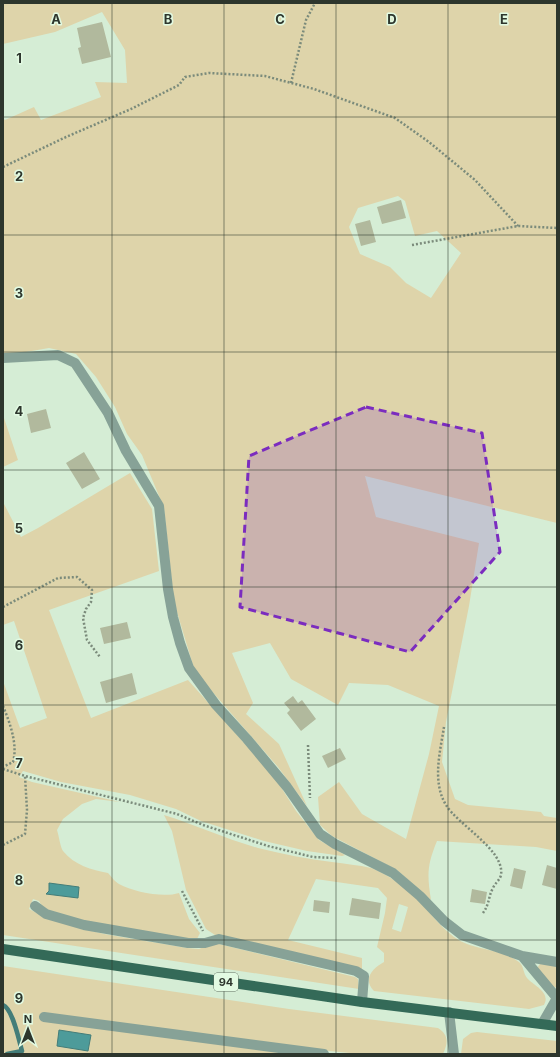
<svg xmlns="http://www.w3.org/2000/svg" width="560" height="1057" viewBox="0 0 560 1057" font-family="Inter,sans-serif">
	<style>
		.green { fill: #ded4aa; fill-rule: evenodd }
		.water { fill: #4d9b9a; stroke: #437d79 }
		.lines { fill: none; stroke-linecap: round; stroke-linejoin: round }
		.stream { stroke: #437d79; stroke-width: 4.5 }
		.building { fill: #b1b99d }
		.path { stroke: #7b8b7b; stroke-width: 2.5; stroke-dasharray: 2 2; stroke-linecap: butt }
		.minor { stroke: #87a297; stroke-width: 10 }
		.major { stroke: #346a58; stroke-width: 10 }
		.marked { fill: #7b2cbf; fill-opacity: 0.2; stroke: #7b2cbf; stroke-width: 3; stroke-dasharray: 8 5; stroke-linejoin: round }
		.grid { fill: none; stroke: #2d362d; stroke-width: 1; stroke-opacity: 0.55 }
		.labels { text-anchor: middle; stroke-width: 3; stroke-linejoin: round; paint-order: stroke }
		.shield { fill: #e2fae2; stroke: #637163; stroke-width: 1 }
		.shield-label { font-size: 11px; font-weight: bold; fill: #2d362d }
		.grid-label { font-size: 13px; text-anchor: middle; font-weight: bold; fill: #2d362d; stroke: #e2fae2; stroke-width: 3; stroke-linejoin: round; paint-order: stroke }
	</style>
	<rect width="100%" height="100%" fill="#d5edd5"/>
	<path class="green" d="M3 3H557V523L365 476 376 517 479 543 469 606 446 722 442 762 455 799 468 805 541 812 544 816 557 818V851L536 847 437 841C427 865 427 875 431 900L397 870 332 836 320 825 318 797 339 782 362 814 406 839 429 754 439 706 388 685 349 683 338 705 291 679 270 643 232 653 253 703 246 714 279 744 307 806 278 767 195 672 174 602 164 508 142 455 127 434 115 407 96 377 76 354 49 348 3 356V118L5 120 34 107 41 120 101 97 95 82 127 83 125 50 102 12 55 32 3 44ZM398 196 405 201 415 236 437 231 461 253 431 298 406 283 390 267 360 254 349 227 358 208Z
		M3 415 18 460 3 467Z
		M130 473 152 509 159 571 49 610 91 718 188 680 262 763 279 784 296 811 319 840 345 855 342 856 307 851 264 841 201 821 176 809 130 795 61 782 23 771 19 777 32 782 120 802 96 799 82 804 63 819 57 830C59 836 60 846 63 851 74 865 92 870 108 873 111 876 115 882 119 884 134 892 163 898 179 893L189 919 200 933 196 941 106 926 53 913 42 906 39 901 33 899 29 909C76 934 134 938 187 948L199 949 212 944H219L355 977 358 979 359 989 3 935V681L20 728 47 718 14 621 3 625V502L21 537 38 528Z
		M164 815C196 825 226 839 258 848 282 854 308 859 332 862 345 864 359 865 371 868 383 872 403 885 412 894 427 908 438 925 454 937 473 951 501 948 519 962 524 966 523 973 527 978 534 986 551 992 544 1005L529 1009 374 991C362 979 373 968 384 962V953L377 947 385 913 387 898 378 888 316 879 288 940 362 958V970L215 935 206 929 186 890 172 831ZM399 904 408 907 401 932 392 929Z
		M540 964 557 965V988L550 985 537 968Z
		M3 966 289 1009 438 1028C449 1035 448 1043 443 1054H360L289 1047 287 1054H3Z
		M477 1032 557 1041V1054H461L463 1039 471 1033Z"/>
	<path class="water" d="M49 883 79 887 78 898 46 894 49 891Z
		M59 1030 91 1035 88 1051 57 1046Z"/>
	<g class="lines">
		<path class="stream" d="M3 1005C13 1009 19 1041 22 1051L7 1054"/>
	</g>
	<path class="building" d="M102 22 111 57 82 64 78 48 81 47 77 28Z
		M401 200 406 218 382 224 377 207Z
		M370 220 376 242 361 246 355 224Z
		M46 409 51 428 31 433 27 414Z
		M84 452 100 479 82 489 66 463Z
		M127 622 131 638 104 644 100 628Z
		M132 673 137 694 106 703 100 682Z
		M293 696 298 703 302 700 316 719 301 731 287 713 290 710 284 703Z
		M340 748 346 759 328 768 322 756Z
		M547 865 557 868V889L542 885Z
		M514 868 526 871 522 889 510 886Z
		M472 889 487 892 485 904 470 902Z
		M352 898 381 903 379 919 349 915Z
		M314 900 330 902 329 913 313 911Z"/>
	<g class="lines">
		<path class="path" d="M291 83 306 20 315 3
			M3 167 66 137 131 109 179 85 185 77 209 73 265 76 314 89 395 118 429 142 475 180 518 226
			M412 245 518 226 557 228
			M3 607 58 578 77 577 92 590 91 602 86 609 83 618 87 640 100 657
			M3 706C10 723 18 745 13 762L3 767
			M444 727C440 752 432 782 446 805 458 825 505 850 501 875 500 880 495 883 493 888 488 897 490 903 483 913
			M308 745 310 798
			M3 769 25 776 177 814 203 825 268 846 313 857 336 858
			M3 845 25 834 27 810 25 776
			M182 891 203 931"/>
		<path class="minor" d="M3 358 58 355 75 363 108 413 126 451 159 506 168 589 173 617 180 643 189 668 216 705 247 739 287 787 320 834 335 844 393 873 420 896 444 921 462 935 522 956 557 962
			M35 906 46 914 84 925 188 943H205L219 939 356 971 364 976 362 1002
			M522 956 557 998
			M449 1012 454 1054
			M44 1017 324 1054
			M542 1024 557 998"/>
		<path class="major" d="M3 949 362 1002 557 1026"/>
	</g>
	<path class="marked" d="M366 407 482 433 500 552 410 652 240 607 249 456Z"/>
	<path class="grid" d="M112 3V1054M224 3V1054M336 3V1054M448 3V1054M3 117H557M3 235H557M3 352H557M3 470H557M3 587H557M3 705H557M3 822H557M3 940H557"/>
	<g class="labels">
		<rect class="shield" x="214" y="973" width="24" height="18" rx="3"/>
		<g class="shield-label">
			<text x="226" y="986">94</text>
		</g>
	</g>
	<g class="grid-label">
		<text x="56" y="24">A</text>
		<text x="168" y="24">B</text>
		<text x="280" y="24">C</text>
		<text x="392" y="24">D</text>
		<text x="504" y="24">E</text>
		<text x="19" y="63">1</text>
		<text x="19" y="181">2</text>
		<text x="19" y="298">3</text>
		<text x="19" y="416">4</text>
		<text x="19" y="533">5</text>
		<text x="19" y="650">6</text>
		<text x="19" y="768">7</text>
		<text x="19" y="885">8</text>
		<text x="19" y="1003">9</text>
	</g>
	<rect width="560" height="1057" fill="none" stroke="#2d362d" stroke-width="8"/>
	<g transform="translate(28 1029)" stroke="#e2fae2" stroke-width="3" paint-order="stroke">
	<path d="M0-3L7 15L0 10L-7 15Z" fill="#2d362d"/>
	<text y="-6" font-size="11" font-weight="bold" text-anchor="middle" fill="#2d362d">N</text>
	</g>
</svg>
